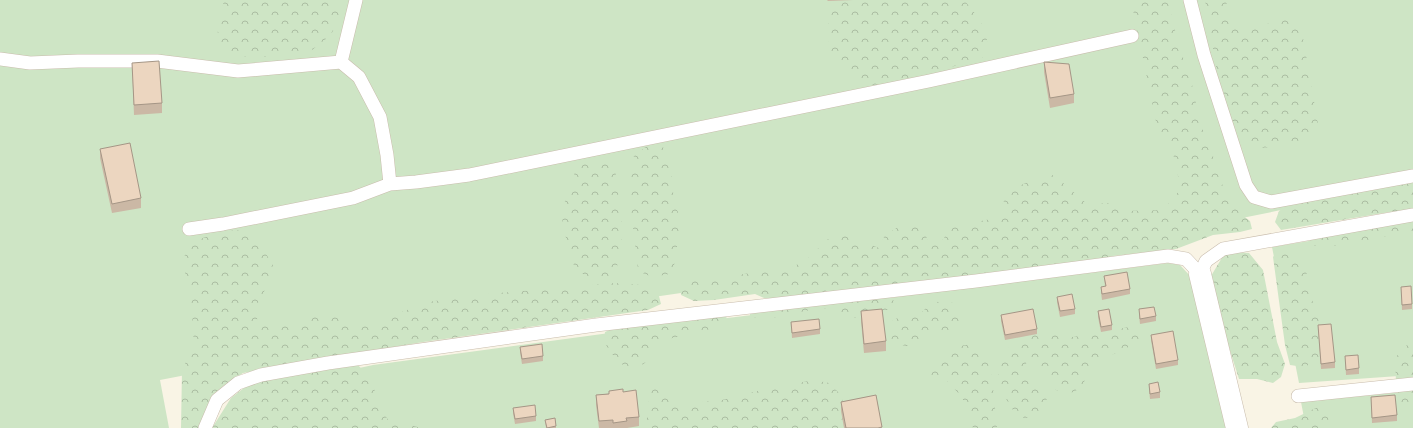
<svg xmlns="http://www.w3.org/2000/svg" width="1413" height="428" viewBox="0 0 1413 428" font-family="'Noto Sans',sans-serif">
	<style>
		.green { fill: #cee5c5 }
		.forest { fill: url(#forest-crowns) }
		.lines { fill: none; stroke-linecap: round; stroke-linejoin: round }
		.lane-casing { stroke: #c9bdad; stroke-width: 14 }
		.street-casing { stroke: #c9bdad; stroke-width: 23 }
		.lane { stroke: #fff; stroke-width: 13 }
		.street { stroke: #fff; stroke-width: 22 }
		.wall { fill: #cbb8a5 }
		.building { fill: #ecd6c0; stroke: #a59686 }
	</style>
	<defs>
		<pattern id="forest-crowns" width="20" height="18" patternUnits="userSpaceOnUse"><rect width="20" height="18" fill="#cee5c5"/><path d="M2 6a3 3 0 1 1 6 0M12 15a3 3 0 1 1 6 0" fill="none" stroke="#abbda2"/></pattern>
	</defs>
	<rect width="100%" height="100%" fill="#f9f4e5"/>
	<path class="green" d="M0 0H1413V183L1247 217 799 276 404 333 160 380 169 428H0Z
		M1413 224V375L1299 383 1272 247Z
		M1168 263 1180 265 1191 277 1227 428H233L263 389 373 365 639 329Z
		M1413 391V428H1306L1301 402Z"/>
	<path class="forest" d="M224 0H340V15L331 35 312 50 292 54 266 57H246L223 50 217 36Z
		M834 0H964C980 20 987 25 988 52L979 61 935 70 910 79 888 84 871 85 858 77 844 71 832 61 829 44 828 26 832 2Z
		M1131 0H1168L1178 43 1191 80 1201 126 1211 148 1216 168 1224 189 1241 214 1250 221 1252 229 1240 232 1213 235 1176 249 1113 256 1092 262 1075 277 1063 279 1052 272 823 292 776 299 764 298 755 294 714 300 694 301 681 295 680 282 694 277 717 278 757 272 789 269 807 259 828 239 847 235 879 248 885 235 900 226 916 225 924 230 928 242H941L951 228 999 217C1001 211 1002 204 1005 199 1016 183 1037 178 1054 175L1087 204 1113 203 1121 211 1167 210 1169 200 1181 190 1174 157 1156 122Z
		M1205 0H1226L1229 19 1250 29 1287 18 1302 32 1318 124 1311 136 1284 146 1260 148 1244 145 1232 126 1218 78Z
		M658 143 666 150 671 165 674 204 678 212 681 225V235L677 243V258L670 274C655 276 651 279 638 270L629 193V172L634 156 648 145Z
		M585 160H600L615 168 623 232 617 267 610 277C592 280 588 279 574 267L572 252 564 233 561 210 568 195 575 185 574 170 576 165Z
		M1413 178V231L1337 246H1314L1307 237 1396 211 1281 230 1275 222 1279 211 1290 203Z
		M248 230 261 246 273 265 266 288 258 303 257 321 270 328 289 325 309 317 322 315 346 319 360 326 378 325 391 316 428 302 476 295 615 283 642 285 658 292 661 304 648 310 423 342 243 373 222 387 208 409 201 428H181L182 370 194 345 191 299 182 259 196 241 219 231Z
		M1279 249H1292L1304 261 1312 300 1321 320 1324 339 1319 360 1304 367 1290 365 1285 345 1273 257Z
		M1236 252 1249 253 1263 270 1277 342 1285 364 1281 377 1273 383 1257 379H1239L1213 297 1211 276 1223 256Z
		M885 291 893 298 894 304 886 311 855 318 844 315 836 308 815 309 768 319 750 317V310Z
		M943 300 953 303 962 319C955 334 951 333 936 331 919 344 908 354 889 337L893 320 903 316 921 313 929 305Z
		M726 314 727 322 724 326 672 338 653 351 645 363 634 369 621 364 610 352 604 341 605 332 623 324Z
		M1129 327 1140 329 1141 334 1137 343 1114 354 1101 356 1088 374 1082 386 1074 392 1062 394 1055 389 1036 361 1026 362 1027 374 1035 387 1046 397 1049 410 1037 417 1024 418 1012 409 1001 390 997 367 1000 355 1022 337 1044 332 1073 337Z
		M973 344 985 353 992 377 997 428H973L962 397 945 379 924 378 930 367 948 355 959 346Z
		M1407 345 1413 346V400L1406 406 1400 403 1396 382 1395 358Z
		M358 365 369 377 386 417 390 422 401 421 420 428H212L231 398 249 384 285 373Z
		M814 380 829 383 841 395 850 428H646L650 389H659L670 401 692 403 722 400 765 389Z
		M1320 406 1328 410 1329 428H1271L1276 422 1295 418Z"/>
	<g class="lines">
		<defs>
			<path id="lane" d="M1190 0 1204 55 1246 185 1254 197 1271 202 1413 176
				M0 59 30 63 78 61H157L238 71 341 62 359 77 380 117 387 155 390 184
				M341 62 356 0
				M189 229 223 224 353 198 390 184 416 182 469 175 929 81 1132 36
				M1298 396 1413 384
				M205 428 217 400 238 383 261 375 328 363 596 325 976 281 1168 256 1186 259 1200 274 1206 261 1223 249 1413 215"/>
			<path id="street" d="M1200 274 1237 428"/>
		</defs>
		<use href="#lane" class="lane-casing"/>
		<use href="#street" class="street-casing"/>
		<use href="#lane" class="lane"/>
		<use href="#street" class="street"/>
	</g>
	<path class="wall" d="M827 0H853L828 1Z
		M1044 62 1074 94V103L1050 108 1044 72Z
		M132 63 162 103V113L134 115Z
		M100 149 141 198V208L112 213 100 158Z
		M1104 276 1130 289V294L1102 300 1101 292V287L1105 286Z
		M1401 287 1412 304V309L1402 310Z
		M1057 297 1075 309V314L1060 317 1057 302Z
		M1139 309 1156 316V321L1140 324 1139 315Z
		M861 311 886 341V351L864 353 861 321Z
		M1098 311 1112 325V330L1101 332 1098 317Z
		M1001 315 1037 329V334L1005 340 1001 321Z
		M791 322 820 329V334L792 338Z
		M1318 325 1335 362V368L1321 369Z
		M1151 335 1178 360V365L1156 369 1151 340Z
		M520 347 543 356V361L522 364 520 352Z
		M1345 356 1359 368V374L1346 375Z
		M1149 384 1160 392V398L1150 399 1149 389Z
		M623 392 639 417V426L627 428H599L596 405V395Z
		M876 395 882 428H844L841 411V402Z
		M1371 397 1397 415V421L1372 423Z
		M513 408 536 416V421L515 424 513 413Z
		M555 418 556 428H546L545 420Z"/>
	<path class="building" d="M159 61 162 103 134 105 132 63Z
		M1044 62 1069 64 1074 94 1050 98Z
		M130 143 141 198 112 204 100 149Z
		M1127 272 1130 289 1102 294 1101 287 1106 286 1104 276Z
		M1411 286 1412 304 1402 305 1401 287Z
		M1072 294 1075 309 1060 311 1057 297Z
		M1154 307 1156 316 1140 319 1139 309Z
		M882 309 886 341 864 344 861 311Z
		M1033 309 1037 329 1005 335 1001 315Z
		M1109 309 1112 325 1101 327 1098 311Z
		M819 319 820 329 792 333 791 322Z
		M1331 324 1335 362 1321 364 1318 325Z
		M1173 331 1178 360 1156 364 1151 335Z
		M542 344 543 356 522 359 520 347Z
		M1358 355 1359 368 1346 370 1345 356Z
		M1158 382 1160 392 1150 394 1149 384Z
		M623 389V392L636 390 639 417 626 418 627 421 613 423V420L599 421 596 395 609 394V391Z
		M876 395 882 427 878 428H846L841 402Z
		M1395 395 1397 415 1372 418 1371 397Z
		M535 405 536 416 515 419 513 408Z
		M555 418 556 426 547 428 545 420Z"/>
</svg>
